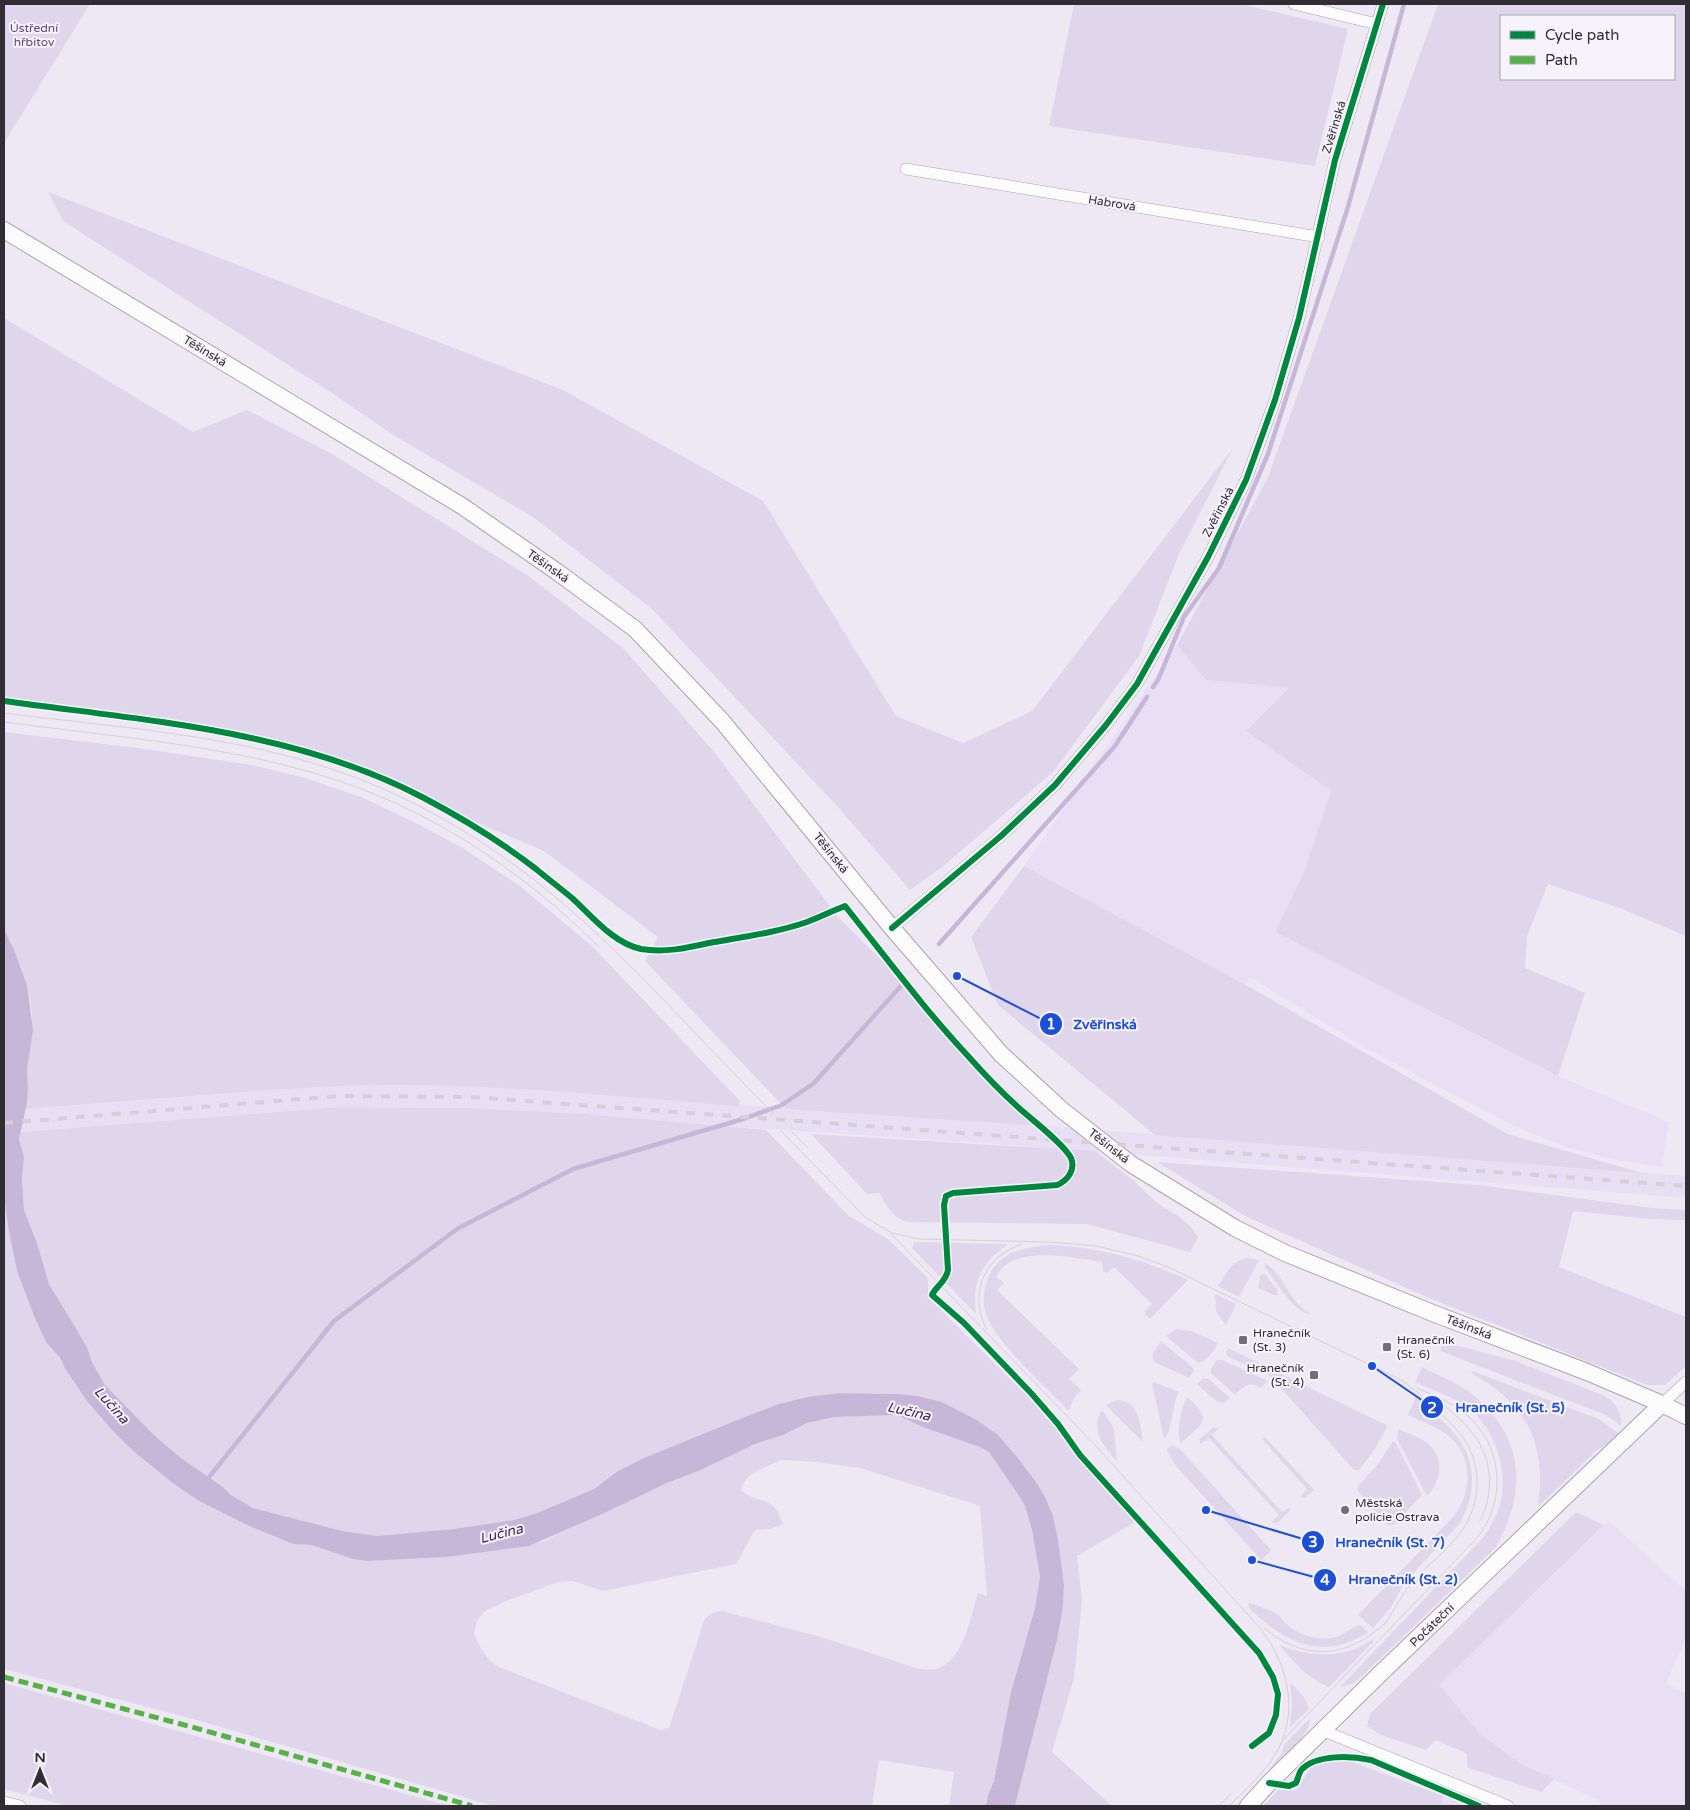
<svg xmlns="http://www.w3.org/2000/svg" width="1690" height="1810" viewBox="0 0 1690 1810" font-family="'Varela Round',sans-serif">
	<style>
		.built { fill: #e8dff4 }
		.green { fill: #e0d6eb; fill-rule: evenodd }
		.water { fill: #c6b7d8 }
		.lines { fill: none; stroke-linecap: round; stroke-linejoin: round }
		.stream { stroke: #c6b7d8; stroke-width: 4.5 }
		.street-casing { stroke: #a9a4ad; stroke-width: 12 }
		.secondary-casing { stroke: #a9a4ad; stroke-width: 18 }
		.street { stroke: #fcfcfd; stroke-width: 11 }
		.secondary { stroke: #fcfcfd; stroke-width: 16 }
		.tram { stroke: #d3d1d5; stroke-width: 1 }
		.rail { stroke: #d3d1d5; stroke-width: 4; stroke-dasharray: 9 9; stroke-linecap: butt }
		.quiet { stroke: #56b246; stroke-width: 5; stroke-dasharray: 10 5; stroke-linecap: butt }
		.cycleway-casing { stroke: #f7f3fc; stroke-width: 9 }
		.cycleway { stroke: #00873e; stroke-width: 6 }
		.poi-dot { fill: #726e78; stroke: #f7f3fc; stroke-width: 2 }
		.labels { text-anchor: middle; stroke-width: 4; stroke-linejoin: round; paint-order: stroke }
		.park-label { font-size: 12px; fill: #61467e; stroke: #f7f3fc }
		.street-label { font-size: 12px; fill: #302d35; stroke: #f7f3fc }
		.poi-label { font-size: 12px; fill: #302d35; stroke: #f7f3fc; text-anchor: start }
		.water-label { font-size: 14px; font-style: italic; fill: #3f2459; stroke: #f7f3fc }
		.leader { fill: none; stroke: #1d4ed8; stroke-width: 2 }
		.callout-dot { fill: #1d4ed8; stroke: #f7f3fc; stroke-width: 2 }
		.mark-label { font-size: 15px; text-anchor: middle; font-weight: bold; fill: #fff }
		.callout-label { font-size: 14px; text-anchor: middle; font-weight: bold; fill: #1d4ed8; stroke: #f7f3fc; stroke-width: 4; stroke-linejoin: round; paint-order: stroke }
	</style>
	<rect width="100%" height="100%" fill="#eee8f4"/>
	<path class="built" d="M1177 645 1206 680 1290 688 1246 731 1331 791 1302 877 1275 932 1558 1076 1669 1122 1662 1167 1615 1160 1563 1146 1510 1124 1369 1050 1250 977 1246 985 1024 866Z
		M338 1085 472 1086 587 1092 709 1103 998 1122 1686 1176V1198L997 1144 707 1125 585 1114 471 1108 339 1107 4 1133V1111Z
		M1609 1521 1686 1591V1638L1666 1683 1686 1694V1806H1599L1600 1801 1523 1765 1480 1734 1438 1685Z
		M1444 1796 1471 1806H1441Z"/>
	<path class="green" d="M4 4H90L4 143Z
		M1074 4H1241L1348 29 1315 166 1049 126Z
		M1438 4H1686V936L1620 908 1548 884 1527 936 1525 968 1585 993 1558 1076 1275 932 1302 877 1331 791 1246 731 1289 688 1206 680 1177 645 1268 477ZM1501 16H1674V79H1501Z
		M48 192 563 390 763 501 896 716 963 743 1032 711 1233 448 1179 554 1139 656 1053 772 942 867 910 890 837 806 651 608 533 517 395 436 329 391 63 221Z
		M4 318 193 432 247 410 332 454 527 575 624 649 715 753 838 917 934 1012 989 1073 1046 1126 786 1109 645 961 658 937 544 851 476 822 427 796 371 771 310 750 258 738 142 719 4 703Z
		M4 732 138 748 252 765 302 777 361 797 414 822 461 847 520 886 592 946 740 1101 739 1106C621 1097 503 1084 384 1085 329 1085 273 1090 218 1094 154 1099 89 1104 25 1109L28 1089 27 1069 32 1012 27 985 15 952 4 929Z
		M1024 866 1246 985 1508 1134 1642 1173 1155 1135 998 1005 971 937Z
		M339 1107 471 1108 585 1114 766 1130 849 1216 888 1239 928 1278V1297L1030 1399 1137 1521 1077 1556 1082 1601 1074 1678 1052 1752 1112 1806H1015L1058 1636 1063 1606 1064 1585 1058 1539 1053 1516 1046 1499 1038 1485 1008 1446 998 1435 977 1420 942 1402 918 1396 898 1394 839 1393 808 1397 747 1416 644 1458 618 1471 594 1489 537 1513 514 1520 453 1529 377 1536 342 1531 253 1508 231 1495 223 1487 181 1458 156 1437 105 1385 92 1362 87 1347 77 1330 49 1284 37 1243 24 1210 22 1179 24 1157 19 1143 20 1132Z
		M811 1134 1095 1151 1133 1180 1156 1202 1181 1218 1191 1227 1198 1237 1190 1252 1087 1224 908 1222C894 1219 885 1206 880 1193L867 1194Z
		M1157 1162 1480 1185 1652 1208 1686 1210V1220L1650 1219 1573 1211 1559 1267 1686 1317V1366L1665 1385H1647L1429 1298 1245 1216Z
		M4 1196 9 1232 17 1271 34 1316 64 1367 87 1401 110 1428 133 1451 174 1484 199 1501 247 1525 293 1544 310 1545 353 1559 368 1561 447 1557 517 1547 541 1542 667 1483 701 1470 755 1444 783 1435 807 1423 835 1417 897 1415 925 1428 980 1447 989 1452 1019 1496 1025 1506 1032 1530 1040 1577 1035 1608 1011 1692 994 1781 988 1795 986 1806H949L954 1772 879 1760 872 1806H494L193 1719 4 1669ZM781 1460 816 1462 860 1468 980 1506 987 1596 978 1593C970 1617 965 1657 939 1668 932 1671 923 1669 916 1668L818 1636 722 1611 713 1613 705 1618 669 1728 660 1730 499 1667C486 1661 480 1646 474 1634L477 1621 485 1611 506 1601 559 1582 573 1581 603 1591 736 1564 755 1530 770 1529 783 1524C781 1520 779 1513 776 1509 769 1499 751 1500 741 1490 745 1472 765 1468 781 1460Z
		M914 1242 1008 1244C981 1264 972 1280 976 1314L912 1248Z
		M1052 1245C1103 1248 1142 1259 1188 1280L1150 1319 1145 1314V1311L1152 1304 1114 1267 1107 1273 1103 1272 1102 1262C1072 1258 1013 1243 996 1277L1004 1283 997 1290 1079 1369 1069 1379 1081 1390 1074 1398 1069 1411C1046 1387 994 1342 985 1311 982 1299 984 1286 990 1274 1002 1250 1028 1247 1052 1245Z
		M1247 1258 1259 1260 1239 1297 1218 1286C1226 1274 1231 1261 1247 1258Z
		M1264 1263C1286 1274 1287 1302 1310 1313L1309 1314C1293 1311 1275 1280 1265 1267Z
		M1263 1274 1266 1275 1277 1290 1278 1295H1274L1258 1288 1260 1276Z
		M1215 1294 1236 1304 1226 1325 1216 1311Z
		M1176 1329 1191 1331 1218 1343C1214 1351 1207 1362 1198 1363L1166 1336Z
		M1161 1341 1192 1367 1194 1371 1189 1378 1154 1362 1152 1355Z
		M1443 1342 1516 1361 1605 1396C1616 1403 1622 1412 1621 1426L1606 1415 1440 1351Z
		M1228 1348 1388 1426 1375 1449 1359 1470H1354L1270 1376 1229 1357 1226 1353Z
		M1217 1360H1222L1268 1381 1260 1388C1250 1380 1243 1387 1235 1395L1211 1373V1369Z
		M1422 1367C1441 1377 1462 1384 1478 1399 1525 1441 1526 1494 1496 1547L1358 1680 1352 1684 1340 1687 1483 1538C1491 1526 1498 1514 1501 1500 1507 1469 1496 1433 1473 1412 1459 1399 1432 1390 1415 1382Z
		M1472 1371 1599 1419 1618 1433 1614 1440 1596 1451 1538 1507C1547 1443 1527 1404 1471 1373Z
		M1203 1378 1209 1379 1230 1398 1224 1403 1216 1401 1197 1384Z
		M1154 1382 1179 1392C1171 1405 1173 1432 1164 1438L1152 1384Z
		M1416 1396C1428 1408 1443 1420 1455 1434 1477 1460 1477 1496 1459 1524L1405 1582 1390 1609 1373 1628 1358 1615 1454 1516C1471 1493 1474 1461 1452 1439 1441 1428 1422 1422 1408 1415Z
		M1187 1397C1214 1421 1203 1423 1181 1443 1175 1435 1182 1406 1187 1397Z
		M1117 1400C1140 1401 1140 1424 1143 1442L1106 1405Z
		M1102 1410 1114 1428 1117 1462C1105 1448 1089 1429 1102 1410Z
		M1214 1427 1219 1428 1212 1435 1282 1512 1290 1507 1289 1512 1277 1523 1271 1522 1279 1515 1209 1438 1200 1444V1439Z
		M1398 1429C1408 1433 1419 1437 1427 1443 1445 1457 1442 1481 1427 1496L1397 1439Z
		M1265 1437 1314 1490 1305 1498 1300 1497 1307 1489 1262 1439Z
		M1393 1441 1396 1443 1422 1495 1394 1525H1387L1357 1490 1359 1485 1378 1464Z
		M1172 1446 1179 1448 1270 1549V1552L1261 1560 1176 1466 1167 1451 1168 1448Z
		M1576 1512 1604 1525 1439 1685 1480 1734 1523 1765 1554 1779 1542 1792 1468 1768 1466 1753 1435 1740 1426 1750 1381 1735 1367 1726 1370 1714Z
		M1249 1603C1257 1606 1268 1608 1275 1613 1280 1616 1284 1622 1289 1626 1300 1636 1318 1640 1333 1638 1343 1636 1351 1627 1360 1625L1368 1632C1323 1663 1282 1641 1248 1607Z
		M1373 1639 1374 1641 1329 1687C1306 1678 1295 1662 1279 1645 1311 1657 1344 1660 1373 1639Z
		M1290 1682 1304 1697 1309 1709 1290 1727 1292 1702Z
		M4 1683 450 1806H68L4 1789Z
		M1310 1718C1311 1735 1282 1758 1271 1771L1269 1769 1281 1754 1285 1744Z
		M1347 1760 1444 1796 1441 1806H1263L1278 1790H1296L1313 1764Z"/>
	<path class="water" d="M4 929 15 952 27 985 33 1030 27 1069 28 1089 27 1103 19 1139 24 1157 22 1179 24 1210 37 1243 49 1284 77 1330 87 1347 92 1362 105 1385 156 1437 181 1458 223 1487 231 1495 253 1508 342 1531 377 1536 453 1529 514 1520 537 1513 594 1489 618 1471 644 1458 747 1416 779 1404 808 1397 839 1393 898 1394 918 1396 942 1402 977 1420 998 1435 1018 1458 1038 1485 1046 1499 1053 1516 1058 1539 1064 1585 1063 1606 1058 1636 1015 1806H986L988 1795 994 1781 1011 1692 1035 1608 1040 1577 1032 1530 1025 1506 1019 1496 989 1452 980 1447 925 1428 897 1415 835 1417 807 1423 783 1435 755 1444 701 1470 667 1483 600 1515 529 1546 447 1557 368 1561 353 1559 311 1545 293 1544 247 1525 199 1501 174 1484 133 1451 110 1428 87 1401 64 1367 60 1358 46 1342 34 1316 17 1271 9 1232 4 1196Z"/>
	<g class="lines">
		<path class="stream" d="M1153 687 1158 680 1184 617 1219 568 1268 454 1348 207 1404 4
			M939 944 1115 746 1147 697
			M206 1481 334 1321 457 1229 573 1169 743 1119 782 1105 814 1083 900 987"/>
		<defs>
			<path id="street" d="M1294 4 1377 24
				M906 169 1319 237
				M892 928 1001 836 1055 785 1106 725 1137 684 1208 557 1246 480 1275 400 1299 318 1335 160 1383 4
				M1662 1404 1686 1382
				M1324 1731 1508 1806
				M4 1802 20 1806"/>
			<path id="secondary" d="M4 230 462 506 556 571 635 629 722 721 892 928 1001 1054 1062 1110 1131 1164 1235 1228 1285 1253 1435 1314 1587 1372 1662 1404 1686 1416
				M1248 1806 1269 1783 1383 1671 1662 1404"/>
		</defs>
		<use href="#street" class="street-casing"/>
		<use href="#secondary" class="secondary-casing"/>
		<use href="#street" class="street"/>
		<use href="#secondary" class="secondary"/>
		<path class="tram" d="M4 713C121 728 243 735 354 777 430 806 497 848 559 900 636 965 702 1043 774 1114
			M4 722C123 738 246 746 359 788 449 822 531 879 599 947
			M781 1131 866 1218 892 1233 920 1239 1051 1242 1096 1246 1138 1256 1168 1267 1199 1282 1401 1380C1414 1388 1424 1399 1436 1410 1443 1416 1451 1423 1458 1431 1483 1460 1483 1501 1461 1532 1447 1551 1426 1566 1411 1584 1400 1596 1394 1612 1384 1625
			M792 1132 808 1148
			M891 1234 1096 1446 1259 1627C1289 1664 1301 1716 1273 1758 1261 1776 1244 1791 1229 1806
			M987 1330C968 1294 983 1257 1022 1244
			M1443 1404C1453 1414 1466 1423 1474 1435 1493 1460 1494 1494 1480 1521
			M1264 1628C1306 1663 1351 1658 1388 1620
			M1284 1739 1477 1538C1508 1499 1503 1442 1462 1411 1449 1401 1432 1395 1417 1388
			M1219 1806 1232 1793"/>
		<path class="rail" d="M4 1123 339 1096 471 1097 1686 1186"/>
		<path class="quiet" d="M4 1677 192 1727 472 1806"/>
		<defs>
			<path id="cycleway" d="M4 701C146 721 295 730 424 798 464 819 501 842 536 869 548 879 560 888 572 898 592 916 613 943 641 949 664 953 687 948 709 943 742 937 775 933 807 922 820 917 832 911 845 906 885 956 924 1009 968 1056 984 1074 1001 1092 1019 1108 1031 1119 1065 1145 1071 1158 1076 1170 1067 1181 1057 1185L953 1193 946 1196 944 1205 948 1270C946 1282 936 1286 932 1295L964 1323 1031 1393 1058 1424 1080 1455 1259 1653 1273 1677 1278 1694 1276 1715 1269 1733 1252 1746
				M892 928 1001 836 1055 785 1106 725 1137 684 1208 557 1246 480 1275 400 1299 318 1335 160 1383 4
				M1269 1783 1289 1786 1296 1783C1298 1779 1299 1772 1302 1769 1318 1754 1351 1756 1371 1760L1479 1806"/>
		</defs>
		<use href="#cycleway" class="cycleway-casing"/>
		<use href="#cycleway" class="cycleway"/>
	</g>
	<g class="poi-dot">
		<rect x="1238" y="1335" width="10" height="10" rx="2.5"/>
		<rect x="1382" y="1342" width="10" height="10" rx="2.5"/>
		<rect x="1309" y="1370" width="10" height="10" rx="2.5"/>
		<circle cx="1345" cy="1510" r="5"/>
	</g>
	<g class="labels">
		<g class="park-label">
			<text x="34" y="32">Ústřední<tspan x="34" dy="14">hřbitov</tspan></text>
		</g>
		<g class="street-label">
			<text transform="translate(1334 127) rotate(-73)" y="4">Zvěřinská</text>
			<text transform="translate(1112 203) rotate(9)" y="4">Habrová</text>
			<text transform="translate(205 351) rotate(31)" y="4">Těšínská</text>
			<text transform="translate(1218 512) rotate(-63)" y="4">Zvěřinská</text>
			<text transform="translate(548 566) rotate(35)" y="4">Těšínská</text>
			<text transform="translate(831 853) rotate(51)" y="4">Těšínská</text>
			<text transform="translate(1109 1146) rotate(38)" y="4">Těšínská</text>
			<text transform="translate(1469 1327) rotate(21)" y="4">Těšínská</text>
			<text transform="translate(1432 1625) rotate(-44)" y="4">Počáteční</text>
		</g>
		<g class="poi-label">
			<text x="1253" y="1337">Hranečník<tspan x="1253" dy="14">(St. 3)</tspan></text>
			<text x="1397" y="1344">Hranečník<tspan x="1397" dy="14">(St. 6)</tspan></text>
			<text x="1304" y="1372" text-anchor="end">Hranečník<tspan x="1304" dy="14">(St. 4)</tspan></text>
			<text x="1355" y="1507">Městská<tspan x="1355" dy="14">policie Ostrava</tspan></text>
		</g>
		<g class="water-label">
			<text transform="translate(112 1405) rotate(48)" y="5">Lučina</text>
			<text transform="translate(909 1411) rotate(13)" y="5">Lučina</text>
			<text transform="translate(501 1533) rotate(-14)" y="5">Lučina</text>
		</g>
	</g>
	<path class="leader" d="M957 976L1051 1024M1372 1366L1432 1407M1206 1510L1313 1542M1252 1560L1325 1580"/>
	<g class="callout-dot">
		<circle cx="957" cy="976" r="5"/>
		<circle cx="1372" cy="1366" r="5"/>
		<circle cx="1206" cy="1510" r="5"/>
		<circle cx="1252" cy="1560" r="5"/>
		<circle cx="1051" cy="1024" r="12"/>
		<circle cx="1432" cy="1407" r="12"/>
		<circle cx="1313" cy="1542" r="12"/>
		<circle cx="1325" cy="1580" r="12"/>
	</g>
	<g class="mark-label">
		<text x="1051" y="1029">1</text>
		<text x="1432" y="1413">2</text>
		<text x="1313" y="1547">3</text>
		<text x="1325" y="1585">4</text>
	</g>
	<g class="callout-label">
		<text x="1105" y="1029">Zvěřinská</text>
		<text x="1510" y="1412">Hranečník (St. 5)</text>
		<text x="1390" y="1547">Hranečník (St. 7)</text>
		<text x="1403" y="1584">Hranečník (St. 2)</text>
	</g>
	<rect width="1690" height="1810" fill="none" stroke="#302d35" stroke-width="10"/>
	<rect x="1500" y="15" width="175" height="65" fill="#f7f3fc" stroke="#a7a4ac"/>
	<rect x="1510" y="31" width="25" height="8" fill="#00873e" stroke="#a7a4ac"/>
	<text x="1545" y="40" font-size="15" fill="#302d35">Cycle path</text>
	<rect x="1510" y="56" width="25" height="8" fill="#56b246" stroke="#a7a4ac"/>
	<text x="1545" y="65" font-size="15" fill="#302d35">Path</text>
	<g transform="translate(40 1770)" stroke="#f7f3fc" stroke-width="4" paint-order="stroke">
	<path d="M0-4L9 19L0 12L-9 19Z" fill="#302d35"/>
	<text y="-8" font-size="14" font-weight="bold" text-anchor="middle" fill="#302d35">N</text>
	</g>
</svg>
